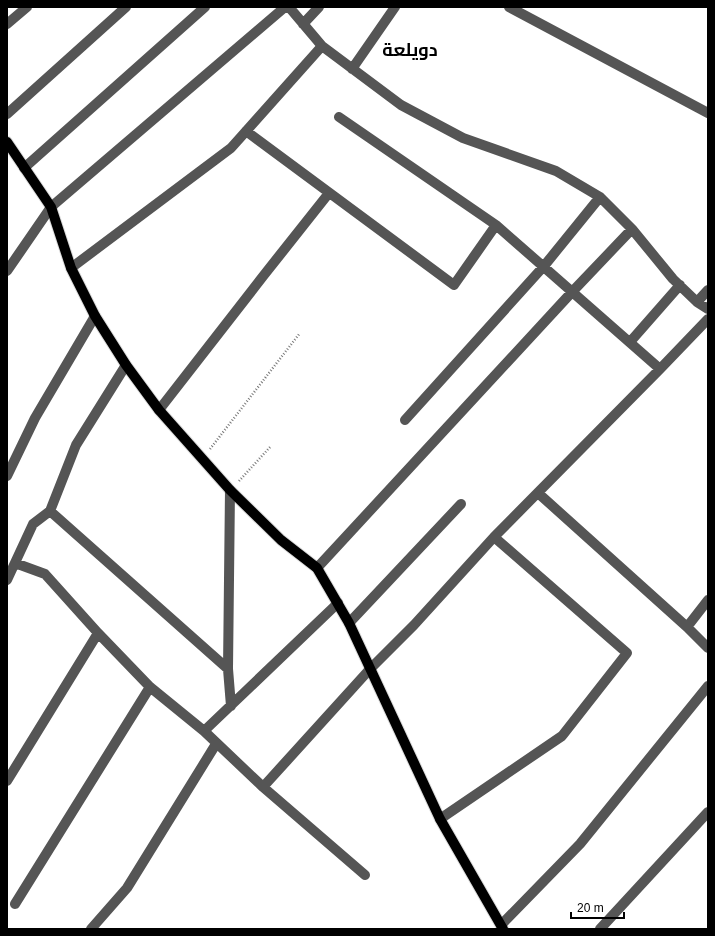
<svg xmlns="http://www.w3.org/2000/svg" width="715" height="936" viewBox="0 0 715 936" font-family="Helvetica,Cairo,sans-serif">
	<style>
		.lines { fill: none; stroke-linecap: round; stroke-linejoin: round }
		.major-casing { stroke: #dbdbdb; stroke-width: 12 }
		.path { stroke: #777; stroke-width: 2.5; stroke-dasharray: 1 2; stroke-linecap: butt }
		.minor { stroke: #555; stroke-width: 10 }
		.major { stroke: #000; stroke-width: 10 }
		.labels { text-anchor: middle; stroke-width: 4; stroke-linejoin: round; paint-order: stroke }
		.district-label { font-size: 18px; font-weight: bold; fill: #000; stroke: #fff }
	</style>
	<rect width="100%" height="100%" fill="#fff"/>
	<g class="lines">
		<defs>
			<path id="major" d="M7 142 51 207 71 268 95 316 126 365 159 410 230 490 281 540 317 568 349 623 440 819 503 929"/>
		</defs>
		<use href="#major" class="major-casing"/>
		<path class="path" d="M210 449 300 333
			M239 481 271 446"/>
		<path class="minor" d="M289 7 322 46 401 105 463 138 556 171 600 197 632 229 673 279 697 302 708 309
			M509 7 708 113
			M7 24 27 7
			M303 24 319 7
			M352 69 395 7
			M7 114 126 7
			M339 117 496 225 660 369
			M246 131 454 285 496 225
			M24 168 205 7
			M71 268 231 148 322 46
			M7 271 51 207 285 7
			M697 302 708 290
			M630 342 680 285
			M159 410 264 275 329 193
			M405 420 544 266 600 197
			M7 476 35 418 95 316
			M230 490 228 669 231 706
			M538 493 687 627 708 648
			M50 511 228 669
			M15 563 45 574 98 633 150 687 204 731 263 787 365 875
			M317 568 572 292 632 229
			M7 580 33 524 50 511 76 445 126 365
			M349 623 461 504
			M687 627 708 600
			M204 731 338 603
			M7 781 98 633
			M263 787 370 669 414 625 494 537 660 369 708 319
			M440 819 562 736 627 653 494 537
			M15 904 150 687
			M501 925 580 844 708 686
			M91 929 127 888 216 744
			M600 929 708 812"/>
		<use href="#major" class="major"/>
	</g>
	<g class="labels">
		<g class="district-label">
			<text x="410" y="56">دويلعة</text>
		</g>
	</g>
	<rect width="715" height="936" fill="none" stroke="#000000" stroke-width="16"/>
	<path d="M571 912v6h53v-6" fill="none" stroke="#000000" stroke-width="2"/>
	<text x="577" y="912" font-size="12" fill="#000000" stroke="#ffffff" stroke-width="3" paint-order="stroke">20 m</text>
</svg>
